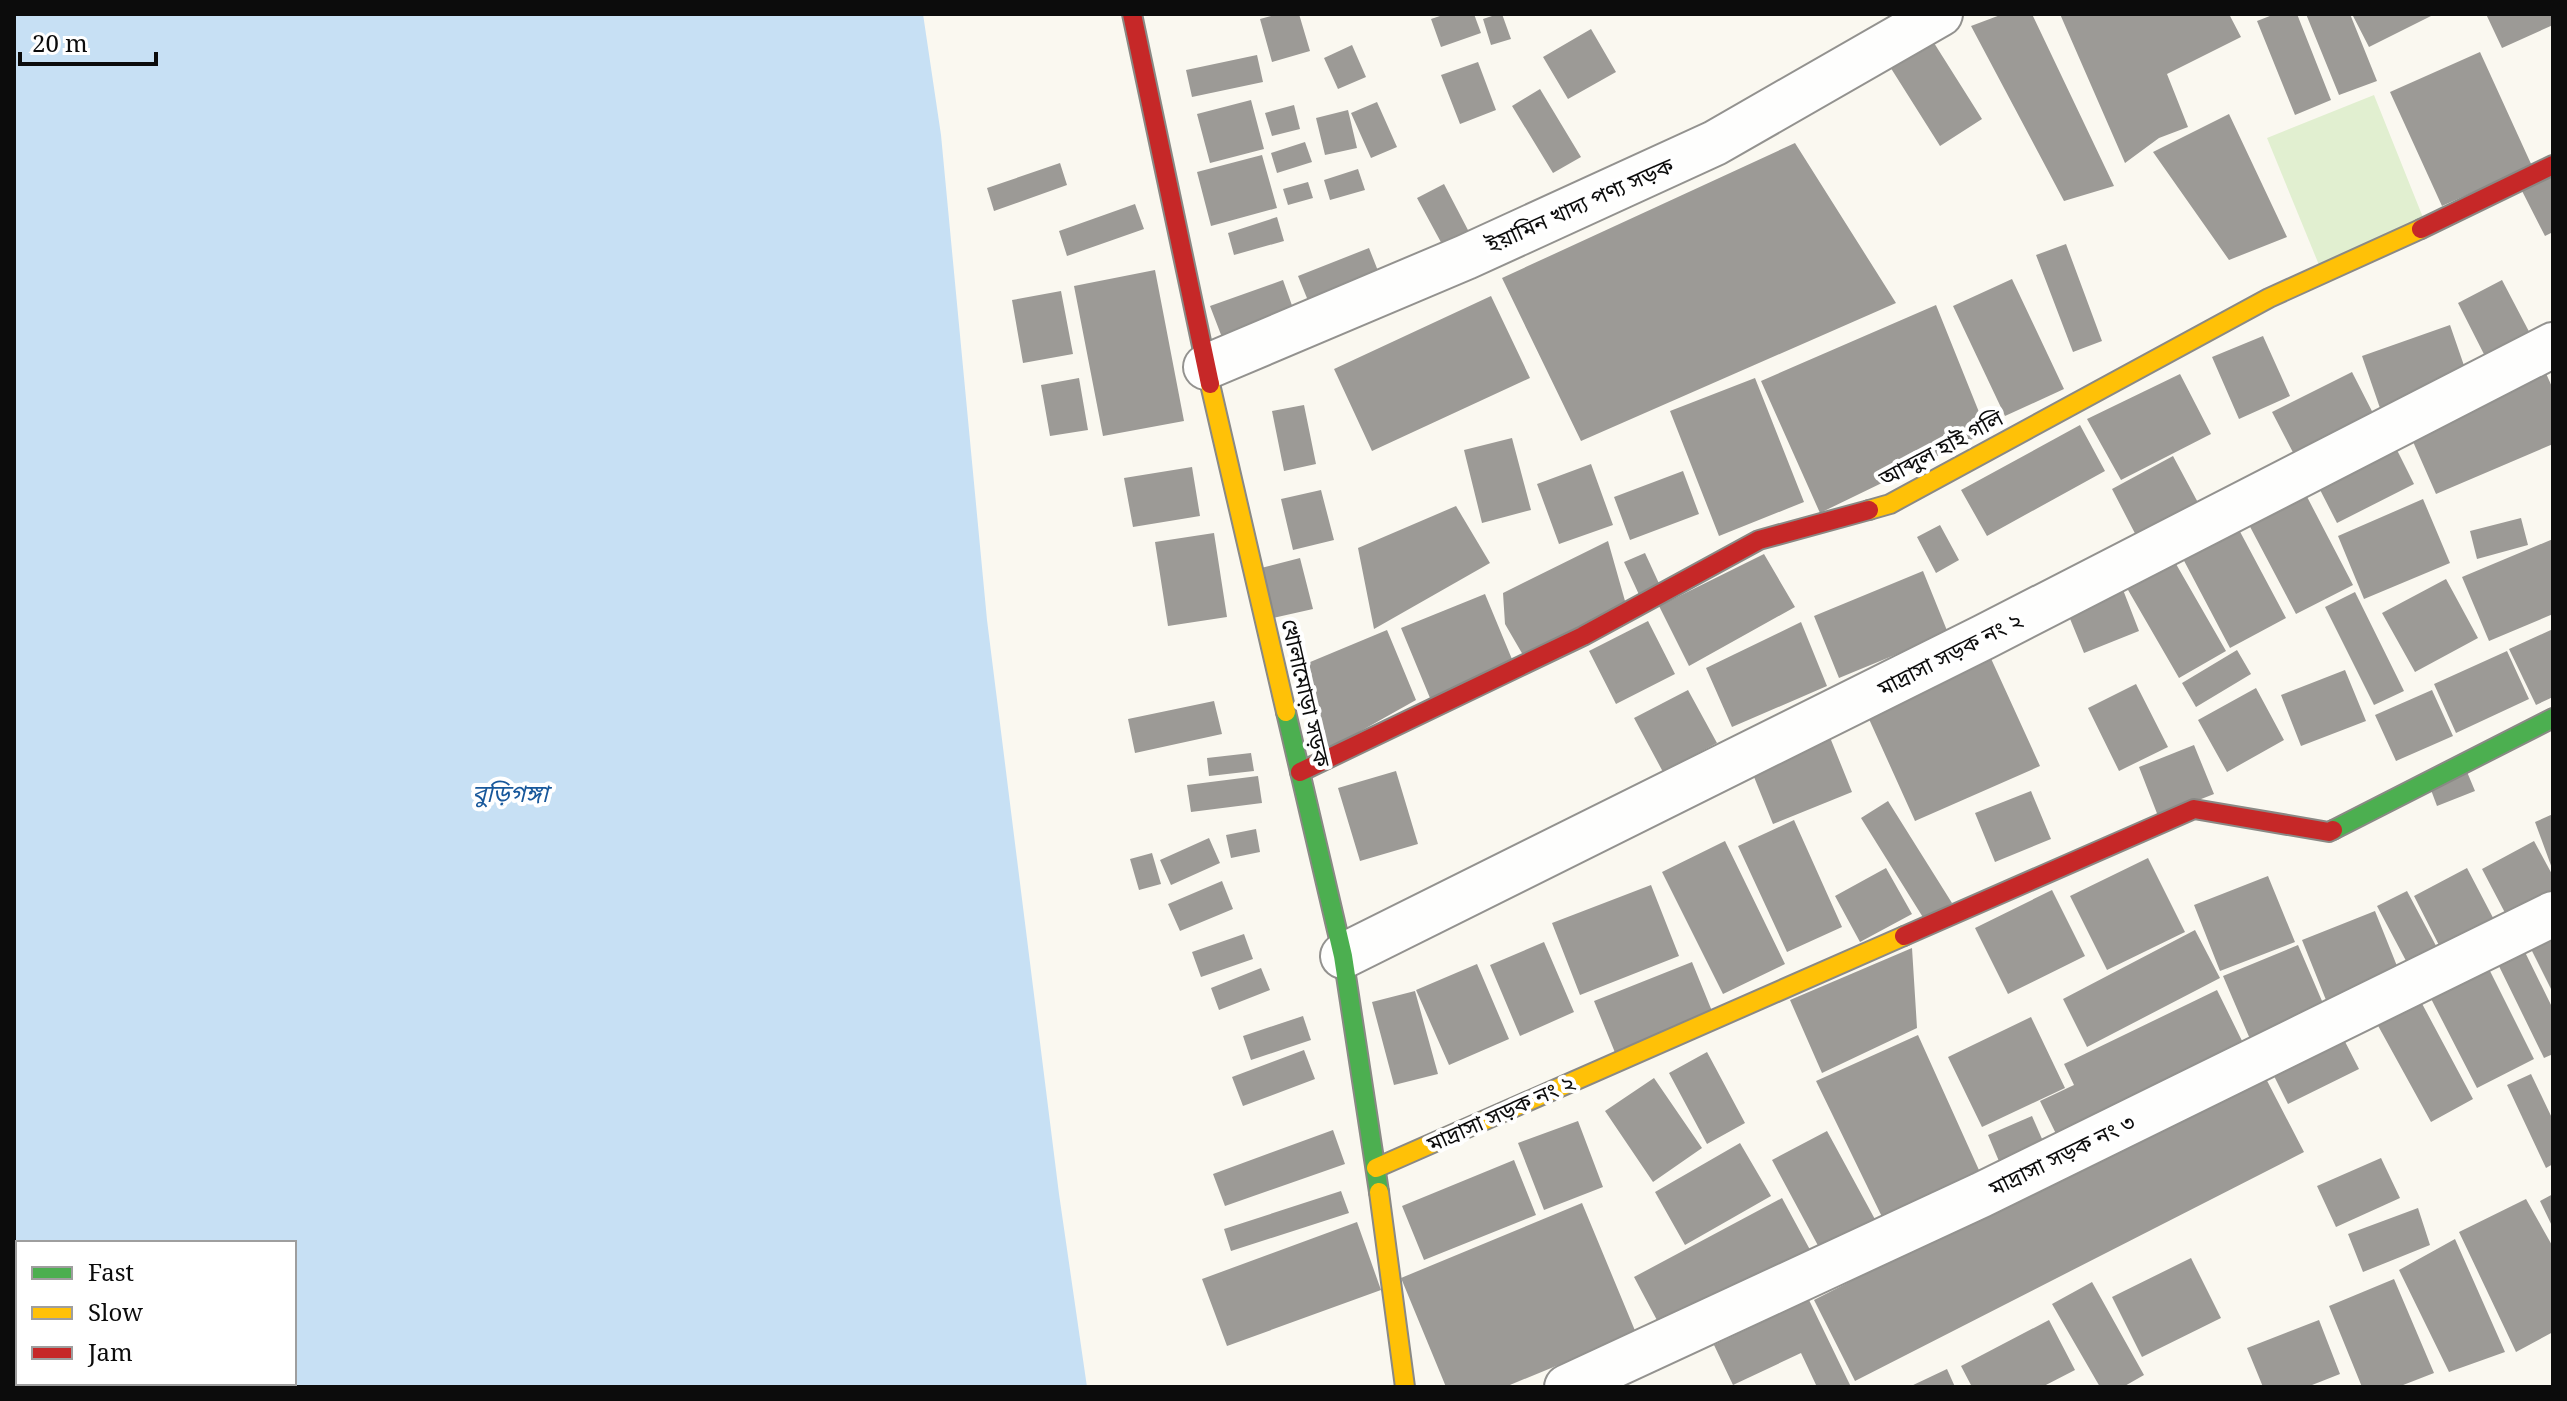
<svg xmlns="http://www.w3.org/2000/svg" width="2567" height="1401" viewBox="0 0 2567 1401" font-family="'Noto Serif','Noto Sans Bengali',serif">
	<style>
		.green { fill: #e1efd0 }
		.water { fill: #c7e0f4; fill-rule: evenodd }
		.building { fill: #9c9a96 }
		.lines { fill: none; stroke-linecap: round; stroke-linejoin: round }
		.street-casing { stroke: #93928f; stroke-width: 48 }
		.fast-casing { stroke: #8a8985; stroke-width: 22 }
		.slow-casing { stroke: #8a8985; stroke-width: 22 }
		.jam-casing { stroke: #8a8985; stroke-width: 22 }
		.street { stroke: #fefefd; stroke-width: 44 }
		.fast { stroke: #4caf50; stroke-width: 18 }
		.slow { stroke: #ffc107; stroke-width: 18 }
		.jam { stroke: #c62828; stroke-width: 18 }
		.labels { text-anchor: middle; stroke-width: 8; stroke-linejoin: round; paint-order: stroke }
		.street-label { font-size: 22px; fill: #0c0c0c; stroke: #fff }
		.water-label { font-size: 24px; font-style: italic; fill: #18589b; stroke: #fff }
	</style>
	<rect width="100%" height="100%" fill="#faf8f0"/>
	<path class="green" d="M2374 95 2424 220 2319 265 2267 138Z"/>
	<path class="water" d="M14 14H923L941 135 987 620 1059 1194 1087 1387H14ZM18 1243H294V1383H18Z"/>
	<path class="building" d="M1278 14H1299L1310 51 1272 62 1260 19Z
		M1446 14H1474L1481 33 1441 47 1431 19Z
		M1498 14H1502L1511 39 1491 45 1483 19Z
		M2003 14H2032L2114 186 2064 201 1971 26Z
		M2060 14H2229L2241 37 2167 74 2188 127 2159 138 2125 163Z
		M2275 14H2297L2331 100 2295 115 2257 21Z
		M2306 14H2350L2377 81 2339 95Z
		M2352 14H2435L2369 47Z
		M2486 14H2553V25L2502 48Z
		M1591 29 1616 72 1568 99 1543 57Z
		M1929 35 1982 119 1940 146 1887 62Z
		M1352 45 1366 77 1338 89 1324 58Z
		M2480 52 2532 166 2442 206 2390 92Z
		M1257 55 1263 82 1192 97 1186 70Z
		M1478 62 1496 110 1460 124 1441 75Z
		M1540 89 1581 157 1553 173 1512 106Z
		M1251 100 1264 149 1210 163 1197 114Z
		M1377 102 1397 147 1371 158 1351 113Z
		M1294 105 1300 129 1272 136 1265 113Z
		M1348 110 1357 148 1325 155 1316 118Z
		M2229 114 2287 237 2229 260 2153 152Z
		M1305 142 1312 162 1277 173 1271 153Z
		M1795 143 1896 303 1581 441 1502 278Z
		M1262 155 1277 208 1211 226 1197 172Z
		M1060 163 1067 185 994 211 987 188Z
		M1358 169 1365 190 1330 200 1324 180Z
		M2553 172V232L2545 236 2521 189Z
		M1308 182 1313 198 1288 205 1283 189Z
		M1444 184 1469 232 1443 246 1417 198Z
		M1135 204 1144 229 1067 256 1059 231Z
		M1277 217 1284 241 1234 255 1228 233Z
		M2066 244 2102 341 2073 352 2036 255Z
		M1369 248 1382 281 1311 308 1298 276Z
		M1155 270 1184 421 1103 436 1074 286Z
		M2012 279 2064 389 2005 416 1953 306Z
		M1283 280 1295 314 1223 340 1210 306Z
		M2502 280 2535 343 2490 366 2458 303Z
		M1061 291 1073 354 1023 363 1012 300Z
		M1491 296 1530 378 1372 451 1334 369Z
		M1936 305 1987 432 1820 513 1761 381Z
		M2450 325 2469 380 2381 411 2362 356Z
		M2263 336 2290 396 2239 419 2212 357Z
		M2544 369 2553 389V444L2436 494 2407 428Z
		M2352 372 2377 421 2298 462 2272 412Z
		M2180 374 2211 434 2121 480 2087 419Z
		M1079 378 1088 430 1050 436 1041 385Z
		M1755 378 1804 502 1719 536 1670 411Z
		M1304 405 1316 464 1284 471 1272 411Z
		M2080 425 2105 471 1987 536 1961 490Z
		M1512 438 1531 510 1482 523 1464 450Z
		M2391 438 2414 484 2337 523 2314 478Z
		M2173 456 2203 512 2141 545 2112 489Z
		M1591 464 1613 525 1559 544 1537 484Z
		M1192 467 1200 516 1133 527 1124 478Z
		M1683 471 1699 514 1630 540 1614 497Z
		M1321 490 1334 540 1293 550 1281 499Z
		M2304 491 2353 585 2296 614 2247 521Z
		M2423 499 2450 563 2364 599 2338 536Z
		M1456 506 1490 563 1374 629 1358 548Z
		M2521 518 2528 545 2477 559 2470 531Z
		M1940 525 1959 560 1936 573 1917 537Z
		M2237 526 2286 618 2230 648 2181 555Z
		M1214 533 1227 617 1168 626 1155 542Z
		M2553 539V614L2489 641 2462 577Z
		M1608 541 1627 608 1523 655 1505 624 1503 593Z
		M1645 553 1662 590 1641 599 1624 562Z
		M1764 554 1795 607 1689 666 1659 606Z
		M2172 557 2226 651 2179 678 2124 583Z
		M1300 558 1313 609 1273 618 1261 568Z
		M1923 571 1948 633 1839 678 1814 616Z
		M2446 579 2478 638 2415 672 2382 613Z
		M2120 582 2139 631 2084 653 2064 604Z
		M2355 592 2404 691 2374 705 2325 607Z
		M1485 594 1514 664 1430 698 1401 628Z
		M1648 621 1675 674 1616 704 1589 651Z
		M1801 622 1827 686 1732 727 1706 668Z
		M2553 629V697L2536 705 2509 649Z
		M1387 630 1416 700 1327 750 1303 665Z
		M2237 650 2251 674 2196 707 2182 683Z
		M2507 651 2529 699 2456 733 2434 684Z
		M1988 652 2040 766 1915 821 1864 708Z
		M2345 670 2366 721 2301 746 2281 695Z
		M2136 684 2168 747 2119 771 2088 708Z
		M2256 688 2284 740 2227 772 2198 720Z
		M1688 690 1717 743 1663 772 1634 718Z
		M2432 690 2453 736 2396 761 2375 715Z
		M1214 701 1222 734 1135 753 1128 719Z
		M1827 730 1852 792 1773 824 1748 762Z
		M2194 745 2214 794 2158 816 2139 767Z
		M1251 753 1254 771 1209 776 1207 758Z
		M2465 767 2475 791 2437 806 2428 782Z
		M1396 771 1418 844 1360 861 1338 788Z
		M1258 776 1262 803 1191 812 1187 785Z
		M2031 791 2051 839 1995 862 1975 813Z
		M1888 801 1952 903 1924 919 1861 818Z
		M2553 814V871L2535 822Z
		M1794 820 1842 927 1787 952 1738 846Z
		M1256 829 1260 852 1231 858 1226 835Z
		M1209 838 1220 863 1171 885 1160 860Z
		M1725 841 1785 964 1723 994 1662 872Z
		M2534 841 2553 876V907L2513 928 2482 869Z
		M1152 853 1161 884 1139 890 1130 859Z
		M2148 858 2185 932 2107 970 2070 896Z
		M1886 868 1912 914 1860 942 1835 896Z
		M2467 868 2501 933 2447 961 2414 896Z
		M2268 876 2295 942 2220 971 2194 905Z
		M1222 881 1233 909 1180 931 1168 904Z
		M1651 885 1679 956 1580 995 1552 923Z
		M2052 890 2085 956 2008 994 1975 928Z
		M2407 891 2443 959 2413 974 2377 906Z
		M2375 911 2399 971 2326 1000 2302 940Z
		M2553 926V993L2526 939Z
		M2195 930 2220 978 2087 1047 2063 999Z
		M1244 934 1253 959 1201 977 1192 952Z
		M1544 942 1574 1012 1520 1036 1490 965Z
		M2298 945 2325 1008 2250 1039 2223 976Z
		M2522 946 2553 1009V1054L2544 1058 2495 958Z
		M1912 948 1917 1028 1822 1073 1790 1000Z
		M2483 957 2534 1059 2477 1088 2425 987Z
		M1692 962 1714 1016 1616 1055 1594 1001Z
		M1477 964 1509 1039 1449 1065 1416 990Z
		M1261 968 1270 990 1219 1010 1211 988Z
		M2217 990 2247 1051 2060 1142 2040 1101 2074 1085 2064 1064Z
		M1415 991 1438 1074 1394 1085 1372 1002Z
		M2419 998 2473 1099 2431 1122 2376 1022Z
		M1303 1016 1311 1040 1251 1060 1243 1036Z
		M2031 1017 2065 1088 1982 1127 1948 1057Z
		M2338 1028 2359 1069 2288 1104 2268 1064Z
		M1918 1035 1983 1179 1885 1223 1816 1081Z
		M1304 1050 1315 1079 1243 1106 1232 1077Z
		M1707 1052 1745 1123 1707 1144 1669 1073Z
		M2262 1071 2304 1152 1855 1381 1814 1300Z
		M2531 1074 2553 1120V1164L2546 1168 2507 1085Z
		M1654 1078 1702 1148 1653 1182 1605 1111Z
		M2032 1116 2046 1148 2001 1166 1988 1135Z
		M1578 1121 1603 1187 1544 1210 1518 1143Z
		M1333 1130 1345 1164 1225 1206 1213 1174Z
		M1827 1131 1877 1223 1822 1253 1772 1160Z
		M1740 1143 1771 1196 1685 1245 1655 1192Z
		M2381 1158 2400 1198 2336 1227 2317 1186Z
		M1514 1160 1536 1215 1424 1260 1402 1206Z
		M1341 1191 1349 1213 1231 1251 1224 1229Z
		M2553 1194V1228L2540 1201Z
		M1782 1198 1815 1259 1667 1339 1634 1277Z
		M2526 1199 2553 1247V1332L2516 1352 2459 1232Z
		M1582 1203 1636 1333 1505 1387H1446L1401 1278Z
		M2418 1208 2430 1245 2363 1272 2348 1234Z
		M1357 1222 1381 1290 1227 1346 1202 1279Z
		M2455 1239 2505 1352 2449 1372 2399 1270Z
		M2191 1258 2221 1318 2142 1357 2112 1297Z
		M2394 1279 2434 1373 2398 1387H2362L2329 1306Z
		M2092 1282 2144 1375 2123 1387H2100L2052 1304Z
		M1809 1300 1851 1387H1817L1801 1353 1733 1385 1714 1345Z
		M2049 1320 2075 1370 2042 1387H1972L1961 1366Z
		M2319 1320 2340 1374 2307 1387H2263L2247 1348Z
		M1947 1369 1955 1387H1909Z"/>
	<g class="lines">
		<defs>
			<path id="street" d="M1206 367 1466 257 1715 143 1940 14
				M1343 956 1984 637 2553 345
				M1567 1387 1981 1195 2553 914"/>
			<path id="fast" d="M1286 712 1343 956 1379 1192
				M2333 830 2553 718"/>
			<path id="slow" d="M1210 384 1286 712
				M1869 510 1890 504 2269 298 2421 229
				M1376 1168 1904 936
				M1379 1192 1405 1387"/>
			<path id="jam" d="M1132 14 1210 384
				M2421 229 2553 165
				M1300 772 1583 636 1759 540 1869 510
				M1904 936 2194 809 2329 832 2333 830"/>
		</defs>
		<use href="#street" class="street-casing"/>
		<use href="#fast" class="fast-casing"/>
		<use href="#slow" class="slow-casing"/>
		<use href="#jam" class="jam-casing"/>
		<use href="#street" class="street"/>
		<use href="#fast" class="fast"/>
		<use href="#slow" class="slow"/>
		<use href="#jam" class="jam"/>
	</g>
	<g class="labels">
		<g class="street-label">
			<text transform="translate(1580 205) rotate(-24)" y="8">ইয়ামিন খাদ্য পণ্য সড়ক</text>
			<text transform="translate(1941 448) rotate(-28)" y="8">আব্দুল হাই গলি</text>
			<text transform="translate(1950 654) rotate(-27)" y="8">মাদ্রাসা সড়ক নং ২</text>
			<text transform="translate(1306 693) rotate(77)" y="8">খোলামোড়া সড়ক</text>
			<text transform="translate(1501 1113) rotate(-24)" y="8">মাদ্রাসা সড়ক নং ২</text>
			<text transform="translate(2062 1155) rotate(-26)" y="8">মাদ্রাসা সড়ক নং ৩</text>
		</g>
		<g class="water-label">
			<text x="510" y="802">বুড়িগঙ্গা</text>
		</g>
	</g>
	<rect width="2567" height="1401" fill="none" stroke="#0c0c0c" stroke-width="32"/>
	<rect x="16" y="1241" width="280" height="144" fill="#ffffff" stroke="#9e9e9e" stroke-width="2"/>
	<rect x="32" y="1267" width="40" height="12" fill="#4caf50" stroke="#9e9e9e" stroke-width="2"/>
	<text x="88" y="1281" font-size="24" fill="#0c0c0c">Fast</text>
	<rect x="32" y="1307" width="40" height="12" fill="#ffc107" stroke="#9e9e9e" stroke-width="2"/>
	<text x="88" y="1321" font-size="24" fill="#0c0c0c">Slow</text>
	<rect x="32" y="1347" width="40" height="12" fill="#c62828" stroke="#9e9e9e" stroke-width="2"/>
	<text x="88" y="1361" font-size="24" fill="#0c0c0c">Jam</text>
	<path d="M20 52v12h136v-12" fill="none" stroke="#0c0c0c" stroke-width="4"/>
	<text x="32" y="52" font-size="24" fill="#0c0c0c" stroke="#ffffff" stroke-width="6" paint-order="stroke">20 m</text>
</svg>
